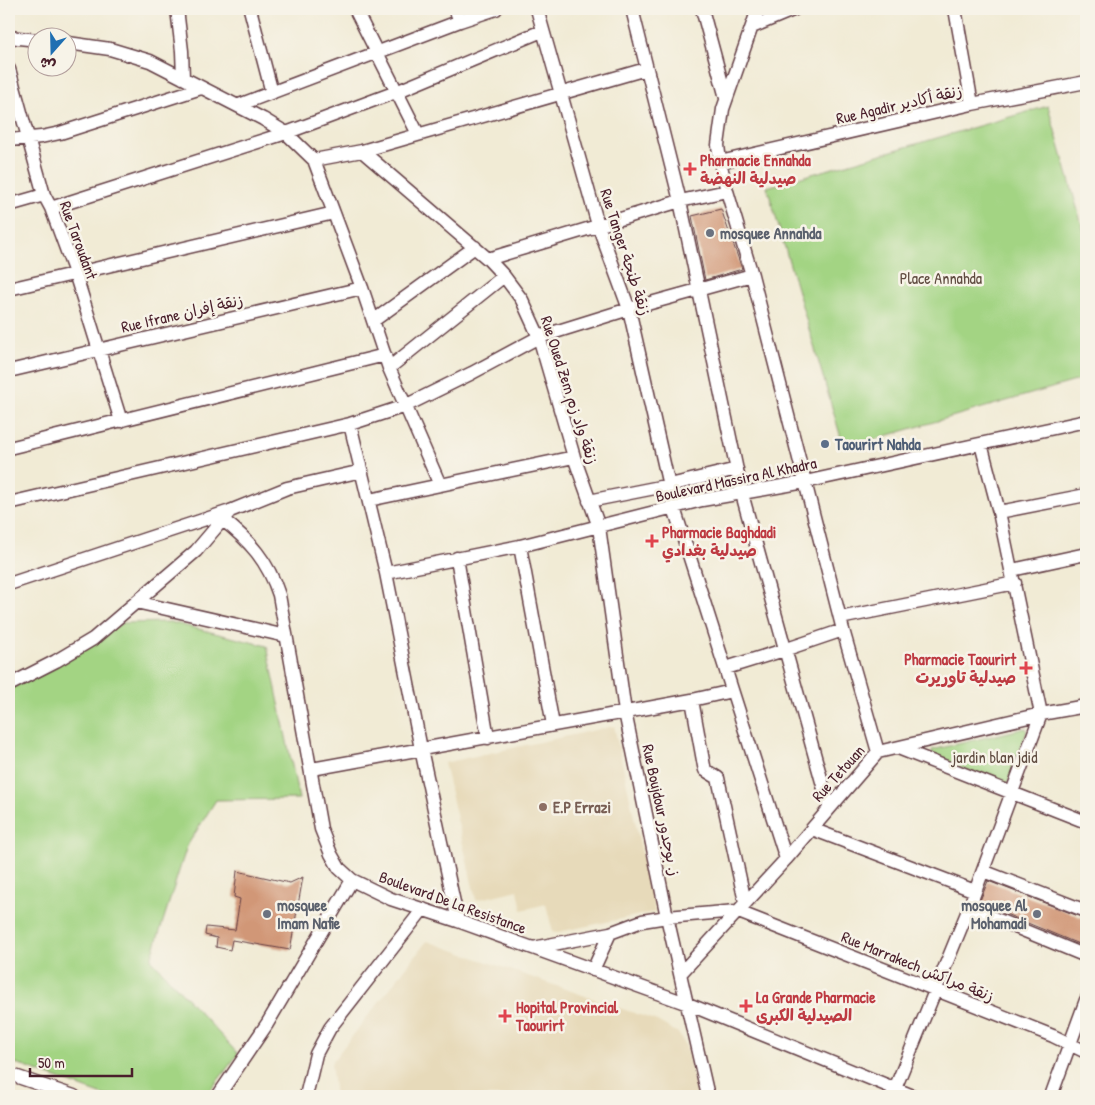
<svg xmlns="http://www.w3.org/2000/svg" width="1095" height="1105" viewBox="0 0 1095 1105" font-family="'Patrick Hand','Playpen Sans Arabic',sans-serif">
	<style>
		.built { fill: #e7daba }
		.green { fill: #a3d483; stroke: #767a57 }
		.building { fill: #d19777 }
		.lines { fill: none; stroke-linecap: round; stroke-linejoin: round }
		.street-casing { stroke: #633e44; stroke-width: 15 }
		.street { stroke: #fff; stroke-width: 12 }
		.health-dot { fill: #e0444e; stroke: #f7f3e8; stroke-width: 2 }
		.worship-dot { fill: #6b7280; stroke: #f7f3e8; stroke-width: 2 }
		.service-dot { fill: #5c6f8a; stroke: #f7f3e8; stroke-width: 2 }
		.education-dot { fill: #8d6e63; stroke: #f7f3e8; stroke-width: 2 }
		.labels { text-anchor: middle; stroke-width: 5; stroke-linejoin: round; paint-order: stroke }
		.street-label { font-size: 16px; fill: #4a1f2b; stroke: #f7f3e8 }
		.health-label { font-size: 16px; font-weight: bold; fill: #be3a42; stroke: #f7f3e8; text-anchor: start }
		.worship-label { font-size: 16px; font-weight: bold; fill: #5b616d; stroke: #f7f3e8; text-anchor: start }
		.park-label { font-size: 16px; fill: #604c41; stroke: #f7f3e8 }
		.service-label { font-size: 16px; font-weight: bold; fill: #4e5e75; stroke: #f7f3e8; text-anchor: start }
		.education-label { font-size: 16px; font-weight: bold; fill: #785e54; stroke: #f7f3e8; text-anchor: start }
	</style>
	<rect width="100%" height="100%" fill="#f7f3e8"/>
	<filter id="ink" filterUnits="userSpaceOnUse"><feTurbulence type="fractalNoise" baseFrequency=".02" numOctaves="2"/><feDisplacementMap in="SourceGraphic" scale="10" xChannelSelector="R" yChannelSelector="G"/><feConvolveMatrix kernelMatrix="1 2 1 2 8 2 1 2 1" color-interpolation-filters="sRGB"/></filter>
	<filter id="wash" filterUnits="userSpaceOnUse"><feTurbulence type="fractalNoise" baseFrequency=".0096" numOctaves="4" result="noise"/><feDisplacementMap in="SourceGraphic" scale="20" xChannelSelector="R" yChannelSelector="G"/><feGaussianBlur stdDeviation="1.12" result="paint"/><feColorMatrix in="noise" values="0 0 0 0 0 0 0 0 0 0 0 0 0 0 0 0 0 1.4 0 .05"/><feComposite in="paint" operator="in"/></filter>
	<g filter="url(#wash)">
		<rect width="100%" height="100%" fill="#f1ebd5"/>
		<path class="built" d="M614 726 655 912 553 933 546 904 522 910 518 890 476 900 444 763Z
			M427 941 657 1021 678 1033 686 1046 697 1096H335L331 1063Z"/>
		<path class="green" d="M1048 106 1086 239V378L844 448 767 187Z
			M170 622 267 646 299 799 216 800 187 846 151 959 238 1054 206 1096H106L9 1061V690L122 623Z
			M1026 728 1027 731 1007 785 933 757 932 750Z"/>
		<g id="blocks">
			<path class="building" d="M721 209 742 269 705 280 692 216Z
				M237 871 290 883 303 877 290 950 232 940 230 950 216 947 217 938 205 935 206 927 235 930 240 899 234 897Z
				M988 881 1086 919V947L979 903Z"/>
		</g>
	</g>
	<g filter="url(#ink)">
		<use href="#blocks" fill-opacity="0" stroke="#633e44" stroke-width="1"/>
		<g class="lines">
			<defs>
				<path id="street" d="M177 9 182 51 183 78
					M250 9 272 93
					M355 9 418 134
					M455 9 460 21
					M537 9 598 225 629 309 674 508 786 859
					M632 9 680 201 742 494 829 807
					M702 9 726 98
					M758 9 723 109 718 145 720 162 727 191 752 275 843 630 878 752
					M955 9 972 104
					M752 27 795 9
					M9 37 38 40
					M68 43 110 49 150 61 263 119 286 133 314 160 362 288 389 368 440 485
					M9 69 44 195 51 208 75 273 121 421
					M239 105 460 21 496 9
					M9 140 41 137 60 133 201 88
					M362 151 488 259 504 276 522 300 539 337 574 457 599 527 625 712 667 917 708 1096
					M314 160 362 151 646 69
					M720 162 972 104 1086 82
					M9 205 44 195
					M51 208 286 133 396 92 542 31
					M488 259 680 201 727 191
					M9 289 334 213
					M373 321 475 247
					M389 368 504 276
					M9 371 362 288
					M350 424 386 573 421 749 458 921
					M9 448 385 355
					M369 500 574 457
					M589 501 670 485 737 469
					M9 503 350 424 405 406 472 373 539 337 629 309 752 275
					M999 512 1086 495
					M222 519C250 541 268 561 279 595L321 829 331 854 339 868 352 880 391 899 458 921 688 1004 913 1096
					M520 546 553 725
					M457 558 488 738
					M1012 570 1086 554
					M386 573 520 546 702 500 805 482 1086 421
					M9 584 227 512
					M136 602 286 636
					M840 618 1015 583
					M726 668 784 650 843 630
					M9 685 56 661 93 639 196 551 230 511 287 488 362 471
					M692 700 704 766 705 770 718 778 745 902
					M898 748 1086 822
					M312 769 692 700 732 691
					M812 829 975 891
					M983 871 1086 911
					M969 908 1086 956
					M533 948 610 933 642 921 667 917 736 911 1053 1036 1086 1052
					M593 970 610 933
					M680 974 786 859 878 752 1041 714 1086 706
					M9 1074 74 1096
					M218 1096 267 1024 352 880
					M306 1096 316 1054 330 1028 423 909
					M892 1096 969 908 1041 714 999 512 981 444
					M1051 1096 1086 1000"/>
			</defs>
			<use href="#street" class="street-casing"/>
			<use href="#street" class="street"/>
		</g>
	</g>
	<g class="health-dot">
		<path d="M687.5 161.5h5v5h5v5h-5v5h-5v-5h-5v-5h5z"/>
		<path d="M649.5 533.5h5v5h5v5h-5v5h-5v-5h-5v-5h5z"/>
		<path d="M1023.5 660.5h5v5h5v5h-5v5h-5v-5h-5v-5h5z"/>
		<path d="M743.5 998.5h5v5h5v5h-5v5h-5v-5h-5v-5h5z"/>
		<path d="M502.5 1008.5h5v5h5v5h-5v5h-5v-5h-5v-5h5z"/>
	</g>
	<g class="worship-dot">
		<circle cx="710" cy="233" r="5"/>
		<circle cx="267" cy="914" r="5"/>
		<circle cx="1037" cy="914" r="5"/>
	</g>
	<circle class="service-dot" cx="825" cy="444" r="5"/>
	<circle class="education-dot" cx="543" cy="807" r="5"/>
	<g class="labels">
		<g class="street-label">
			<text transform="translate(899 104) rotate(-13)" y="6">Rue Agadir زنقة أكادير</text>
			<text transform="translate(79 240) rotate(70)" y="6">Rue Taroudant</text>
			<text transform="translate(626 252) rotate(72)" y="6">Rue Tanger زنقة طنجة</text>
			<text transform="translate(182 313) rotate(-13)" y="6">Rue Ifrane زنقة إفران</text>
			<text transform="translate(570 390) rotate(72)" y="6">Rue Oued Zem زنقة واد زم</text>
			<text transform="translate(736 479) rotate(-12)" y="6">Boulevard Massira Al Khadra</text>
			<text transform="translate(838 773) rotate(-48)" y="6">Rue Tetouan</text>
			<text transform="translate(662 810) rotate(78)" y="6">Rue Boujdour ز. بوجدور</text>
			<text transform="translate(453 902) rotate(20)" y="6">Boulevard De La Resistance</text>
			<text transform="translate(918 966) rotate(22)" y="6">Rue Marrakech زنقة مراكش</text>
		</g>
		<g class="health-label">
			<text x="700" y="166">Pharmacie Ennahda<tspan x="700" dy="18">صيدلية النهضة</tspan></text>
			<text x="662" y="538">Pharmacie Baghdadi<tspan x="662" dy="18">صيدلية بغدادي</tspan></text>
			<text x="1016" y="665" text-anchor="end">Pharmacie Taourirt<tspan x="1016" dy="18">صيدلية تاوريرت</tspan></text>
			<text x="756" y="1003">La Grande Pharmacie<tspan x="756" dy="18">الصيدلية الكبرى</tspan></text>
			<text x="516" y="1013">Hopital Provincial<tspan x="516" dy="18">Taourirt</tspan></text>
		</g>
		<g class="worship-label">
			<text x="720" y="239">mosquee Annahda</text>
			<text x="277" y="911">mosquee<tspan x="277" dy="18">Imam Nafie</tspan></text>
			<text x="1027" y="911" text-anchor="end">mosquee Al<tspan x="1027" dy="18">Mohamadi</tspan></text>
		</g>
		<g class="park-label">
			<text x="941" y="284">Place Annahda</text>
			<text x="995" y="763">jardin blan jdid</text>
		</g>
		<g class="service-label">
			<text x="835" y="450">Taourirt Nahda</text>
		</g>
		<g class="education-label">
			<text x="553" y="813">E.P Errazi</text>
		</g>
	</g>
	<rect width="1095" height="1105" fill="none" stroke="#f7f3e8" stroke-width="30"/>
	<g transform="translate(52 52) rotate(200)"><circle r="24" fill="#f7f3e8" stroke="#b29e9c"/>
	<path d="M0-4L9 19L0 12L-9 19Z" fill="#1f6fb2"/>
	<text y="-8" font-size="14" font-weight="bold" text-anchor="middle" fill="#4a1f2b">ش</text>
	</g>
	<path d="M30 1068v8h102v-8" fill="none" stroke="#4a1f2b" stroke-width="2.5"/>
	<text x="38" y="1068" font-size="15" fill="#4a1f2b" stroke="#f7f3e8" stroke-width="4" paint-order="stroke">50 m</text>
</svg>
